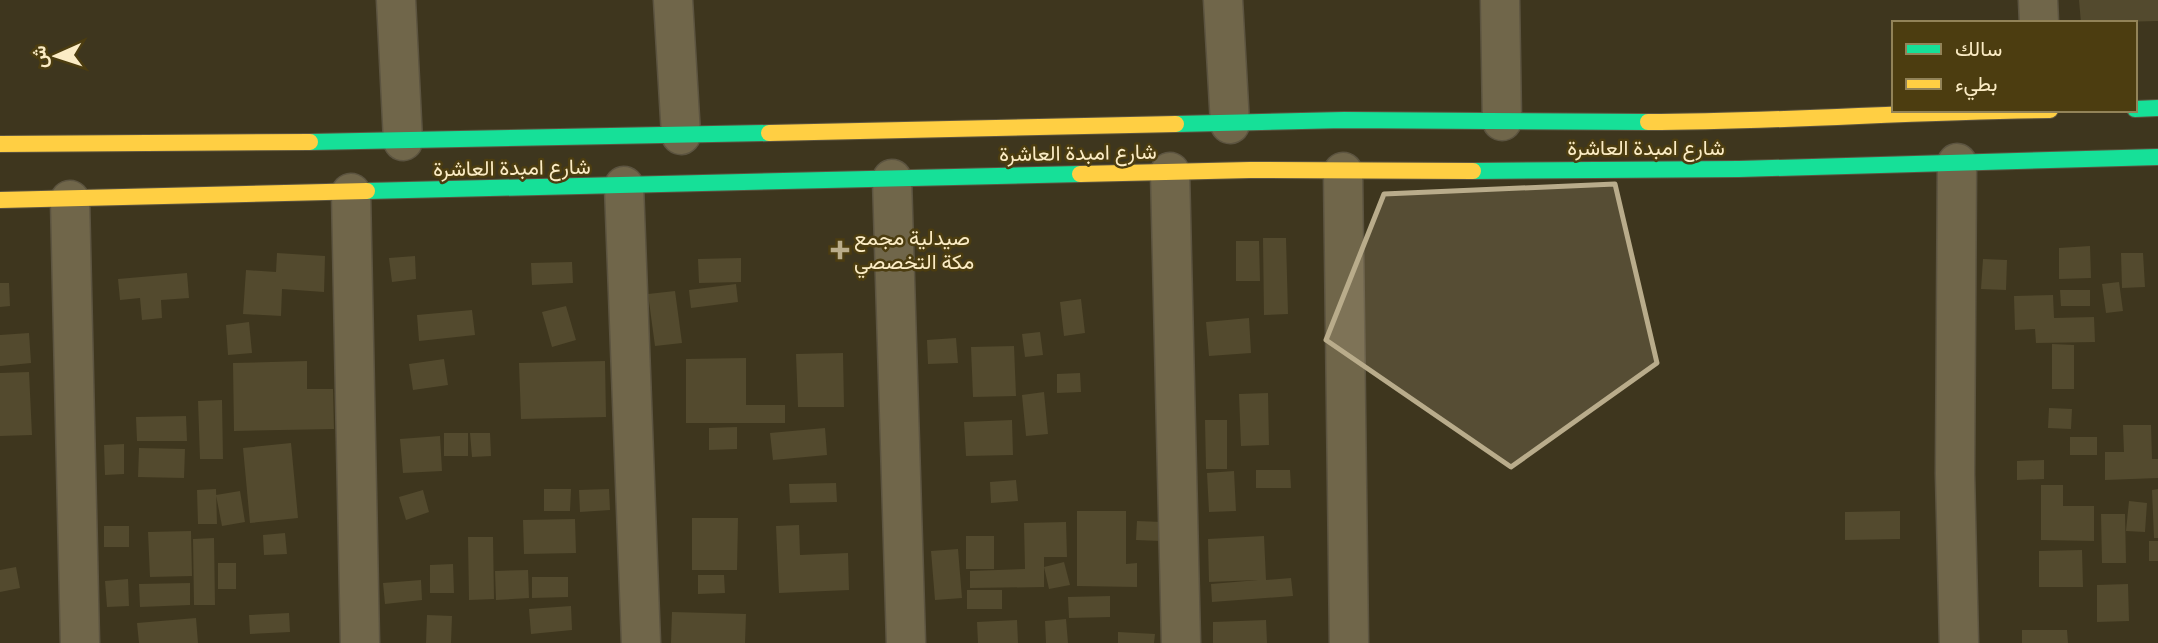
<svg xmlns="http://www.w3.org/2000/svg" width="2158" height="643" viewBox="0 0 2158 643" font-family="'Fira Sans Condensed',Vazirmatn,sans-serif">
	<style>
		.building { fill: #534a2e }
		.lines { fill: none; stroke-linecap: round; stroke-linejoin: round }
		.street-casing { stroke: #5c5440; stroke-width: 41 }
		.fast-casing { stroke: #5c5440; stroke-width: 18 }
		.slow-casing { stroke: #5c5440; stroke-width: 18 }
		.street { stroke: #70664a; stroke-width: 38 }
		.fast { stroke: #16e098; stroke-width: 16 }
		.slow { stroke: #ffcf43; stroke-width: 16 }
		.marked { fill: #b9ac8b; fill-opacity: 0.2; stroke: #b9ac8b; stroke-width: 5; stroke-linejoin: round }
		.poi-dot { fill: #b9ac8b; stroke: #4c3d10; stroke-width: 2.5 }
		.labels { text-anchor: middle; stroke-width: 5; stroke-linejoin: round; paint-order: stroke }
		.street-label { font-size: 21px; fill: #fbecc5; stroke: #4c3d10 }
		.poi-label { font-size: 21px; fill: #fbecc5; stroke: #4c3d10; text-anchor: start }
	</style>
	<rect width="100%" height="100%" fill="#3e361e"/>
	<path class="building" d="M2079 0H2158V21L2081 23Z
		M1263 238H1286L1288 314 1264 315Z
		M1236 241H1259L1260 281H1236Z
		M2090 246 2091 278 2059 279V248Z
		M277 253 325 256 324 292 282 289 281 316 243 314 246 270 276 272Z
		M2121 253H2143L2145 287 2122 288Z
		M415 256 416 279 392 282 389 258Z
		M741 258V282L699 283 698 259Z
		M1983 259 2007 260 2006 290 1981 289Z
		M572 262 573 283 532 285 531 263Z
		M187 273 189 298 161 300 162 318 142 320 140 298 120 300 118 279Z
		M2119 282 2123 311 2106 313 2102 284Z
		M0 283H9L10 306 0 307Z
		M736 284 738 302 691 308 689 290Z
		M2060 290H2090V306H2061Z
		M675 291 682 343 655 346 648 294Z
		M2053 295 2054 318 2094 317 2095 342 2036 343 2035 329 2015 330 2014 296Z
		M1081 299 1085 333 1064 336 1060 302Z
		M566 306 576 340 552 347 542 312Z
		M472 310 475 335 419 341 417 315Z
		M1249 318 1251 353 1209 356 1206 322Z
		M249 322 252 353 228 355 226 325Z
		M1040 332 1043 355 1025 357 1022 334Z
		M29 333 31 363 0 366V335Z
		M956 338 958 363 928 364 927 340Z
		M2052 344 2074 345V389H2052Z
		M1014 346 1016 396 973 397 971 347Z
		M843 353 844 407H798L796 354Z
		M746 358V405H785V423H686V359Z
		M444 359 448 385 413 390 409 364Z
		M307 361V389H333L334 429 234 431 233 363Z
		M605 361 606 417 521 419 519 363Z
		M29 372 32 435 0 436V373Z
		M1080 373 1081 392 1057 393V374Z
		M1044 392 1048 434 1026 436 1022 395Z
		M1268 393 1269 445 1241 446 1239 394Z
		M222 400 223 459H200L198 401Z
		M2049 408 2072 409 2071 429 2048 428Z
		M186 416 187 441H137L136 417Z
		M1012 420 1013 455 966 456 964 422Z
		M1205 420H1227V469H1206Z
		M2123 425H2151L2152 459H2158V478L2105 480V452H2124Z
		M737 427V449L709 450V428Z
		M825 428 827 455 773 460 770 433Z
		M444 433H468V456H444Z
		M470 433H490L491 456 472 457Z
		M440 436 442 471 403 473 400 439Z
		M2070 437H2097V455H2070Z
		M291 443 298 518 250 523 243 448Z
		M124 444V474L105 475 104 445Z
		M139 448 185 449 184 478 138 477Z
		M2044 460V479L2017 480V461Z
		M1256 470H1290L1291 488H1256Z
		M1234 471 1236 511 1209 512 1207 473Z
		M1016 480 1018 501 991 503 990 482Z
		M836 483 837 502 790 503 789 484Z
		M2041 485H2063V506H2094V541L2041 540Z
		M216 489 217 524H198L197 490Z
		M544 489H571L570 511H544Z
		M609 489 610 510 580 512 579 490Z
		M2158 489V538H2154L2152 490Z
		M423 490 429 512 406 520 399 497Z
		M240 491 245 522 222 526 216 495Z
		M2129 501 2147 503 2145 532 2126 531Z
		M1077 511H1126V564L1137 563V587L1077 586Z
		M1900 511V539L1845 540V512Z
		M2101 514H2125L2126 563H2102Z
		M692 518H738L737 570H692Z
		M575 519 576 553 524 554 523 520Z
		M1137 521 1162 522 1161 541 1136 540Z
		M1066 522 1067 557H1044V587L970 588V571L1025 569 1024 523Z
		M799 525 800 555 848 553 849 590 779 593 776 526Z
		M104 526H129V547H104Z
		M191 531 192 576 150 577 148 532Z
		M285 533 287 554 264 555 263 535Z
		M966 536H994V569H966Z
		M1264 536 1266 580 1291 578 1293 596 1212 602 1211 584 1258 580 1209 582 1208 539Z
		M468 537H493L494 599 469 600Z
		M214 538 215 605H194L193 539Z
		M2149 541H2158V561H2149Z
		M958 549 962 598 935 600 931 551Z
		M2082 550 2083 587H2039V551Z
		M1064 562 1070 585 1049 589 1044 567Z
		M218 563H236V589H218Z
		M453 564 454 593H430V565Z
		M16 567 20 588 0 592V570Z
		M528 570 529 598 496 600 495 571Z
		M698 575H724L725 593 698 594Z
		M532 577H568V597L532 598Z
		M128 579 129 606 107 607 105 581Z
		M421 580 422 600 385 604 383 583Z
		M190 583V605L140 607 139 584Z
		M2128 584 2129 621 2097 622V585Z
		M967 590H1002V609H967Z
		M1110 596V617L1069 618 1068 597Z
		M571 606 572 630 531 634 529 609Z
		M672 612 746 614 745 643H671Z
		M289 613 290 632 250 634 249 615Z
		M427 615 452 616 451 643H426Z
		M196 618 198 643H139L137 623Z
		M1066 619 1068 643H1046L1045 621Z
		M1017 620 1018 643H978L977 622Z
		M1266 620 1267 643H1213V622Z
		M2022 630H2067L2068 643H2022Z
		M1118 632 1155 634 1154 643H1118Z"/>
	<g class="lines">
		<defs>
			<path id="street" d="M396 0 403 141
				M673 0 681 135
				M1223 0 1230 124
				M1500 0 1502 121
				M2038 0 2039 23
				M1957 163 1955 474 1959 643
				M1170 172 1181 643
				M1343 172 1349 643
				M892 179 906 643
				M624 186 641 643
				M351 193 360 643
				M70 200 80 643"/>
			<path id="fast" d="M2135 109 2158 108
				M1176 124 1344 120 1648 122
				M310 142 769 133
				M1473 171 1739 169 2158 157
				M367 191 1080 174"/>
			<path id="slow" d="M1648 122C1782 122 1916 111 2050 110
				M769 133 1176 124
				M0 144 310 142
				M1080 174 1250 170 1473 171
				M0 200 367 191"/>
		</defs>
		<use href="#street" class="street-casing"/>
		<use href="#fast" class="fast-casing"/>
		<use href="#slow" class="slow-casing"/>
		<use href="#street" class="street"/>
		<use href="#fast" class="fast"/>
		<use href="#slow" class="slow"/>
	</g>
	<path class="marked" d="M1615 184 1657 363 1511 467 1326 340 1384 194Z"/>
	<path class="poi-dot" d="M836.5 239.5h7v7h7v7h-7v7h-7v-7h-7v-7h7z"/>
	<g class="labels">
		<g class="street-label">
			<text x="1646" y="155">شارع امبدة العاشرة</text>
			<text transform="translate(1078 153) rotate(-1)" y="7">شارع امبدة العاشرة</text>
			<text transform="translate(512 168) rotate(-1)" y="7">شارع امبدة العاشرة</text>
		</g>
		<g class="poi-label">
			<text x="854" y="245">صيدلية مجمع<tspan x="854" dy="24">مكة التخصصي</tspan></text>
		</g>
	</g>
	<rect x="1892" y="21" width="245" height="91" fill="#4c3d10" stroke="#928358" stroke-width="2"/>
	<rect x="1906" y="44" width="35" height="10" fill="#16e098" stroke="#928358" stroke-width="2"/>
	<text x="1955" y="56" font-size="21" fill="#fbecc5">سالك</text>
	<rect x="1906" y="79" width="35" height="10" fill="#ffcf43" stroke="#928358" stroke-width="2"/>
	<text x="1955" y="91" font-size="21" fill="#fbecc5">بطيء</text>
	<g transform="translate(56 56) rotate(267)" stroke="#4c3d10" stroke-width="5" paint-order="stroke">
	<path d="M0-5L12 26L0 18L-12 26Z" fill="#fbecc5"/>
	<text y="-10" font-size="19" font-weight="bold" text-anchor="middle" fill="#fbecc5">ش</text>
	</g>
</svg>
